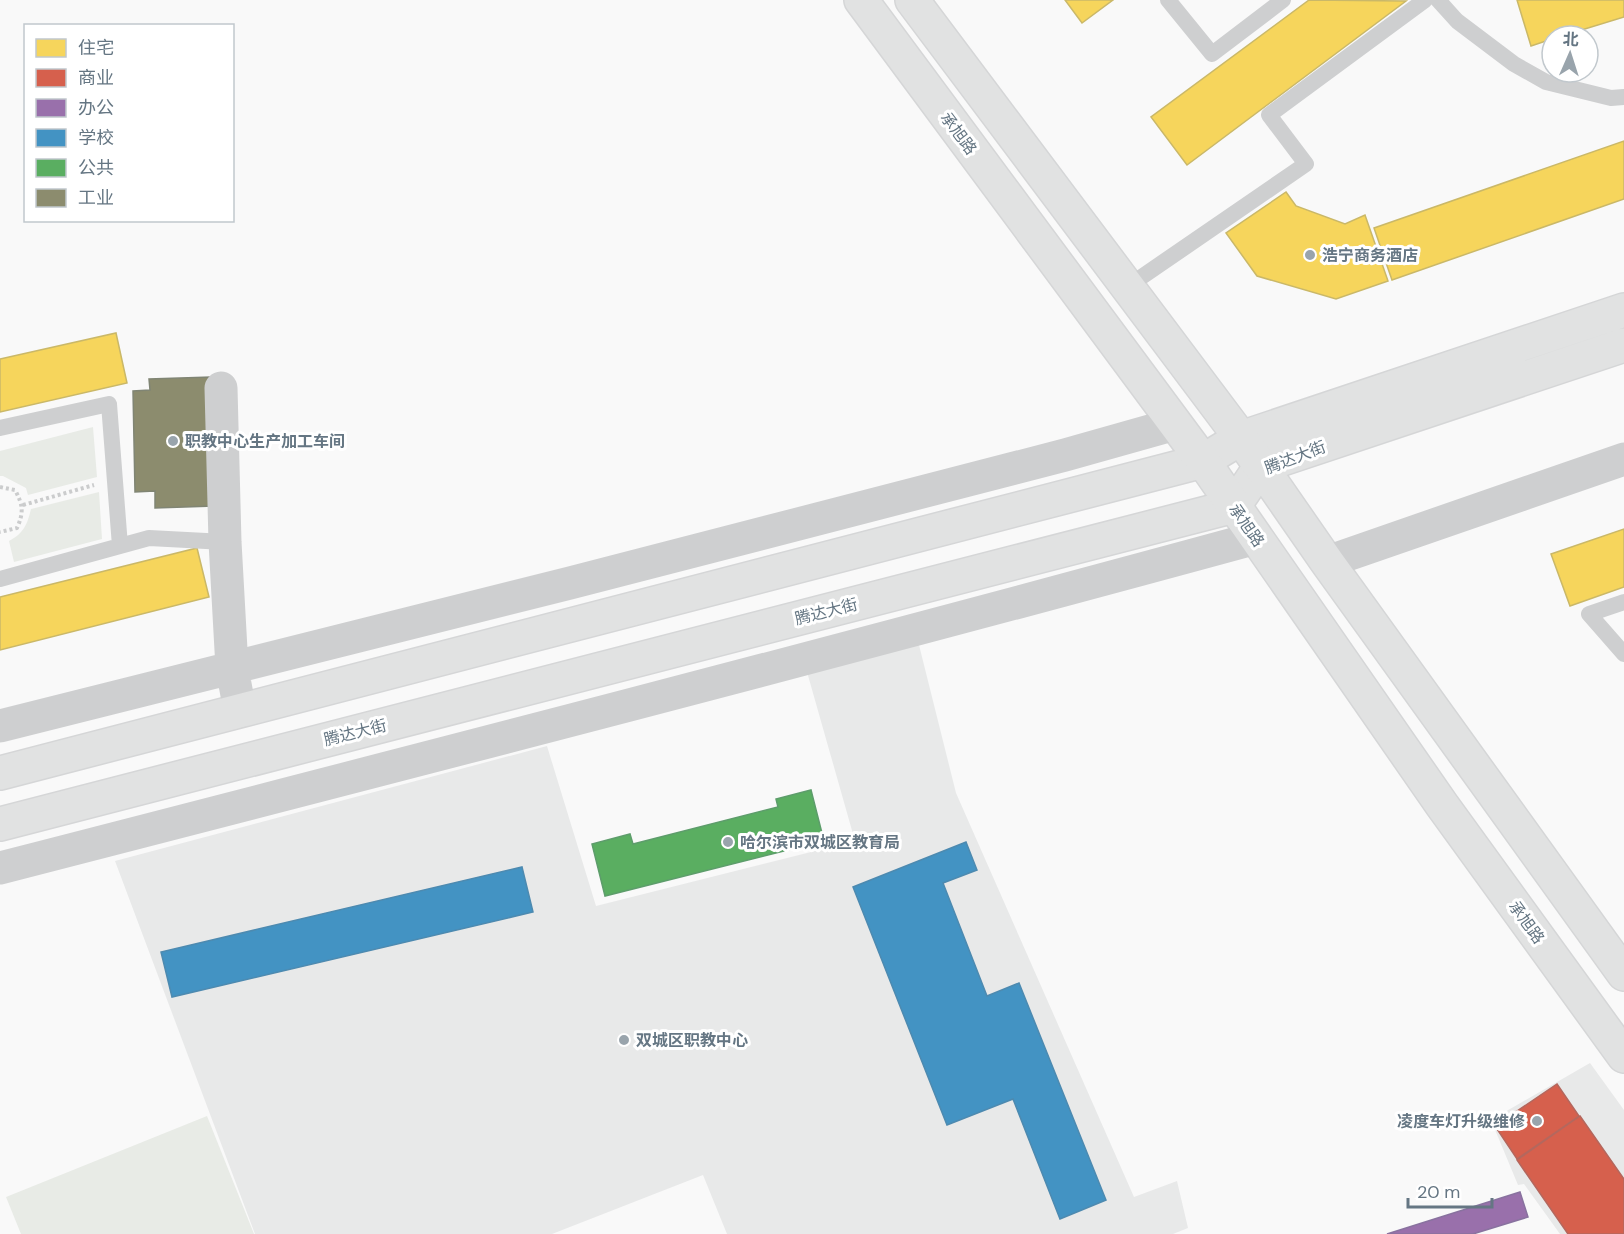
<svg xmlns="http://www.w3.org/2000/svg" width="1624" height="1234" viewBox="0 0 1624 1234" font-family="'DM Sans','Noto Sans SC',sans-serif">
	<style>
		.built { fill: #e8e9e9 }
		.green { fill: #e8ebe6 }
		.homes { fill: #f6d55c; stroke: #cab868; stroke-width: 1.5 }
		.shops { fill: #d6604d; stroke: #b4675d; stroke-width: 1.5 }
		.offices { fill: #9970ab; stroke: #89729f; stroke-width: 1.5 }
		.schools { fill: #4393c3; stroke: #4d8ab0; stroke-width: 1.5 }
		.public { fill: #5aae61; stroke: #5d9d6b; stroke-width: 1.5 }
		.industry { fill: #8c8c6e; stroke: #808574; stroke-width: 1.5 }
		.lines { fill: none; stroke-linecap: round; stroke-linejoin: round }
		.secondary-casing { stroke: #d5d6d7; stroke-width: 36 }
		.primary-casing { stroke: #d5d6d7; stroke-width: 36 }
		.path { stroke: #cbcccd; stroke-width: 4; stroke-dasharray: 3 3; stroke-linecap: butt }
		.lane { stroke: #cecfd0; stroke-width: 16 }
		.street { stroke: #cecfd0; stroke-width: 33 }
		.secondary { stroke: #e1e2e2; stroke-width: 33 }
		.primary { stroke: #e1e2e2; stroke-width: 33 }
		.poi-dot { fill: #99a4ac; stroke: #fff; stroke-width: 2 }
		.labels { text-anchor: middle; stroke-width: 6; stroke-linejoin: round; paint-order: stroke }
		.street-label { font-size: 16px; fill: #657683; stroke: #fff }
		.poi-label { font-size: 16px; font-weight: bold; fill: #657683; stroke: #fff; text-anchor: start }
	</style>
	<rect width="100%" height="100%" fill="#f9f9f9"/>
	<path class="built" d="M918 641 956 793 1134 1197 1177 1181 1188 1228 1173 1234H727L703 1175 552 1234H255L115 861 547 746 596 906 855 841 807 672Z
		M1590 1063 1624 1110V1234H1560L1524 1184 1518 1185 1491 1120Z"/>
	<path class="green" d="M93 427 97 477 28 495 26 488 3 476H0V451Z
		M99 492 102 539 14 562 9 541C24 533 27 525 31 509Z
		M207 1116 254 1234H21L6 1197Z"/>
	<path class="homes" d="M1065 0H1113L1082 23Z
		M1309 0 1406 1 1187 165 1151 117Z
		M1517 0H1624V17L1562 36H1552V39L1531 46Z
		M1624 141V199L1392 280 1374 228Z
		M1286 192 1296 206 1345 224 1365 215 1388 281 1336 299 1257 276 1226 233Z
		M116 333 127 383 0 412V359Z
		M1624 529V587L1570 606 1551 554Z
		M197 548 209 597 0 650V597Z"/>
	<path class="shops" d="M1557 1084 1579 1116 1517 1159 1495 1126Z
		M1580 1116 1624 1179V1234H1568L1517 1160Z"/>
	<path class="offices" d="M1520 1192 1528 1217 1473 1234H1387Z"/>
	<path class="schools" d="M966 842 977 870 943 883 987 996 1019 983 1106 1200 1060 1219 1013 1099 947 1125 853 887Z
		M522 867 533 912 172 997 161 952Z"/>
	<path class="public" d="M811 790 824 841 605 896 592 844 630 834 633 844 778 807 776 799Z"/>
	<path class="industry" d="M211 377 214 506 155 508V491L135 492 133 391 150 390 149 379Z"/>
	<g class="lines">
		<defs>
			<path id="secondary" d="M0 773 1203 461 1241 438 1624 310
				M0 824 1234 506 1261 466 1624 345"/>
			<path id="primary" d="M861 0 1203 461 1442 805 1624 1056
				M912 0 1241 438 1327 562 1624 974"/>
		</defs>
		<use href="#secondary" class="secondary-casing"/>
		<use href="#primary" class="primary-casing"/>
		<path class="path" d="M0 487 15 490C23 505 24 512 17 528L0 532
			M23 505 94 485"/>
		<path class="lane" d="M1168 0 1212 54 1283 0
			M1438 0 1457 21 1514 64 1546 82 1611 98 1624 97
			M1127 287 1306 164 1269 115 1425 0
			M0 428 109 404 120 546
			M0 579 149 538 225 542
			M1624 602 1589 614 1624 654"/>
		<path class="street" d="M221 388 225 542 232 668 240 711
			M1327 562 1624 459
			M0 726 570 583 1065 455 1175 424
			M0 868C419 760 838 652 1256 538"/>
		<use href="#secondary" class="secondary"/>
		<use href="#primary" class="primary"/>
	</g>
	<g class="poi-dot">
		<circle cx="1310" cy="255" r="6"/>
		<circle cx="173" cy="441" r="6"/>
		<circle cx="728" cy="842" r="6"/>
		<circle cx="624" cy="1040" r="6"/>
		<circle cx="1537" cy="1121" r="6"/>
	</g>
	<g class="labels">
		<g class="street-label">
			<text transform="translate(959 133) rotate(53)" y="6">承旭路</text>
			<text transform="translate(1295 457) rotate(-21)" y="6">腾达大街</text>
			<text transform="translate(1247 525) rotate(55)" y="6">承旭路</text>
			<text transform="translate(826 611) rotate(-14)" y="6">腾达大街</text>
			<text transform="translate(355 732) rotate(-14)" y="6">腾达大街</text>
			<text transform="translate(1527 922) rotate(54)" y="6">承旭路</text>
		</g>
		<g class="poi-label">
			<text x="1322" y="261">浩宁商务酒店</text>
			<text x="185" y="447">职教中心生产加工车间</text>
			<text x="740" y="848">哈尔滨市双城区教育局</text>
			<text x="636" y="1046">双城区职教中心</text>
			<text x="1525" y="1127" text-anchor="end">凌度车灯升级维修</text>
		</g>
	</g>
	<rect x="24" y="24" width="210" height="198" fill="#ffffff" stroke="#c1c8cd" stroke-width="1.5"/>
	<rect x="36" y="39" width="30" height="18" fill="#f6d55c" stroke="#c1c8cd" stroke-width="1.5"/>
	<text x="78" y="54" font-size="18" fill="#657683">住宅</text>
	<rect x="36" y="69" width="30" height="18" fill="#d6604d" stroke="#c1c8cd" stroke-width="1.5"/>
	<text x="78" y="84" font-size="18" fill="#657683">商业</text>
	<rect x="36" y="99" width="30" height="18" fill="#9970ab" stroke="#c1c8cd" stroke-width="1.5"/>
	<text x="78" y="114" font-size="18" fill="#657683">办公</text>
	<rect x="36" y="129" width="30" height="18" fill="#4393c3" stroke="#c1c8cd" stroke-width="1.5"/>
	<text x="78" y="144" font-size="18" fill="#657683">学校</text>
	<rect x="36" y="159" width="30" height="18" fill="#5aae61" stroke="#c1c8cd" stroke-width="1.5"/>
	<text x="78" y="174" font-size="18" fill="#657683">公共</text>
	<rect x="36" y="189" width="30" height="18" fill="#8c8c6e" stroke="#c1c8cd" stroke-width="1.5"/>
	<text x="78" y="204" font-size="18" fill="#657683">工业</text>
	<g transform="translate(1570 54) rotate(3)"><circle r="28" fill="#ffffff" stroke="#c1c8cd" stroke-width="1.5"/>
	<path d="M0-4.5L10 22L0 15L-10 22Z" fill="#99a4ac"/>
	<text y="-9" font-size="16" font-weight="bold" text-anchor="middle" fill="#657683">北</text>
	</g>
	<path d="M1408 1198v9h84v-9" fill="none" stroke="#657683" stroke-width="3"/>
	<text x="1417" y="1198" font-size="18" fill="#657683" stroke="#ffffff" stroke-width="4.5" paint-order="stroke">20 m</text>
</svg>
